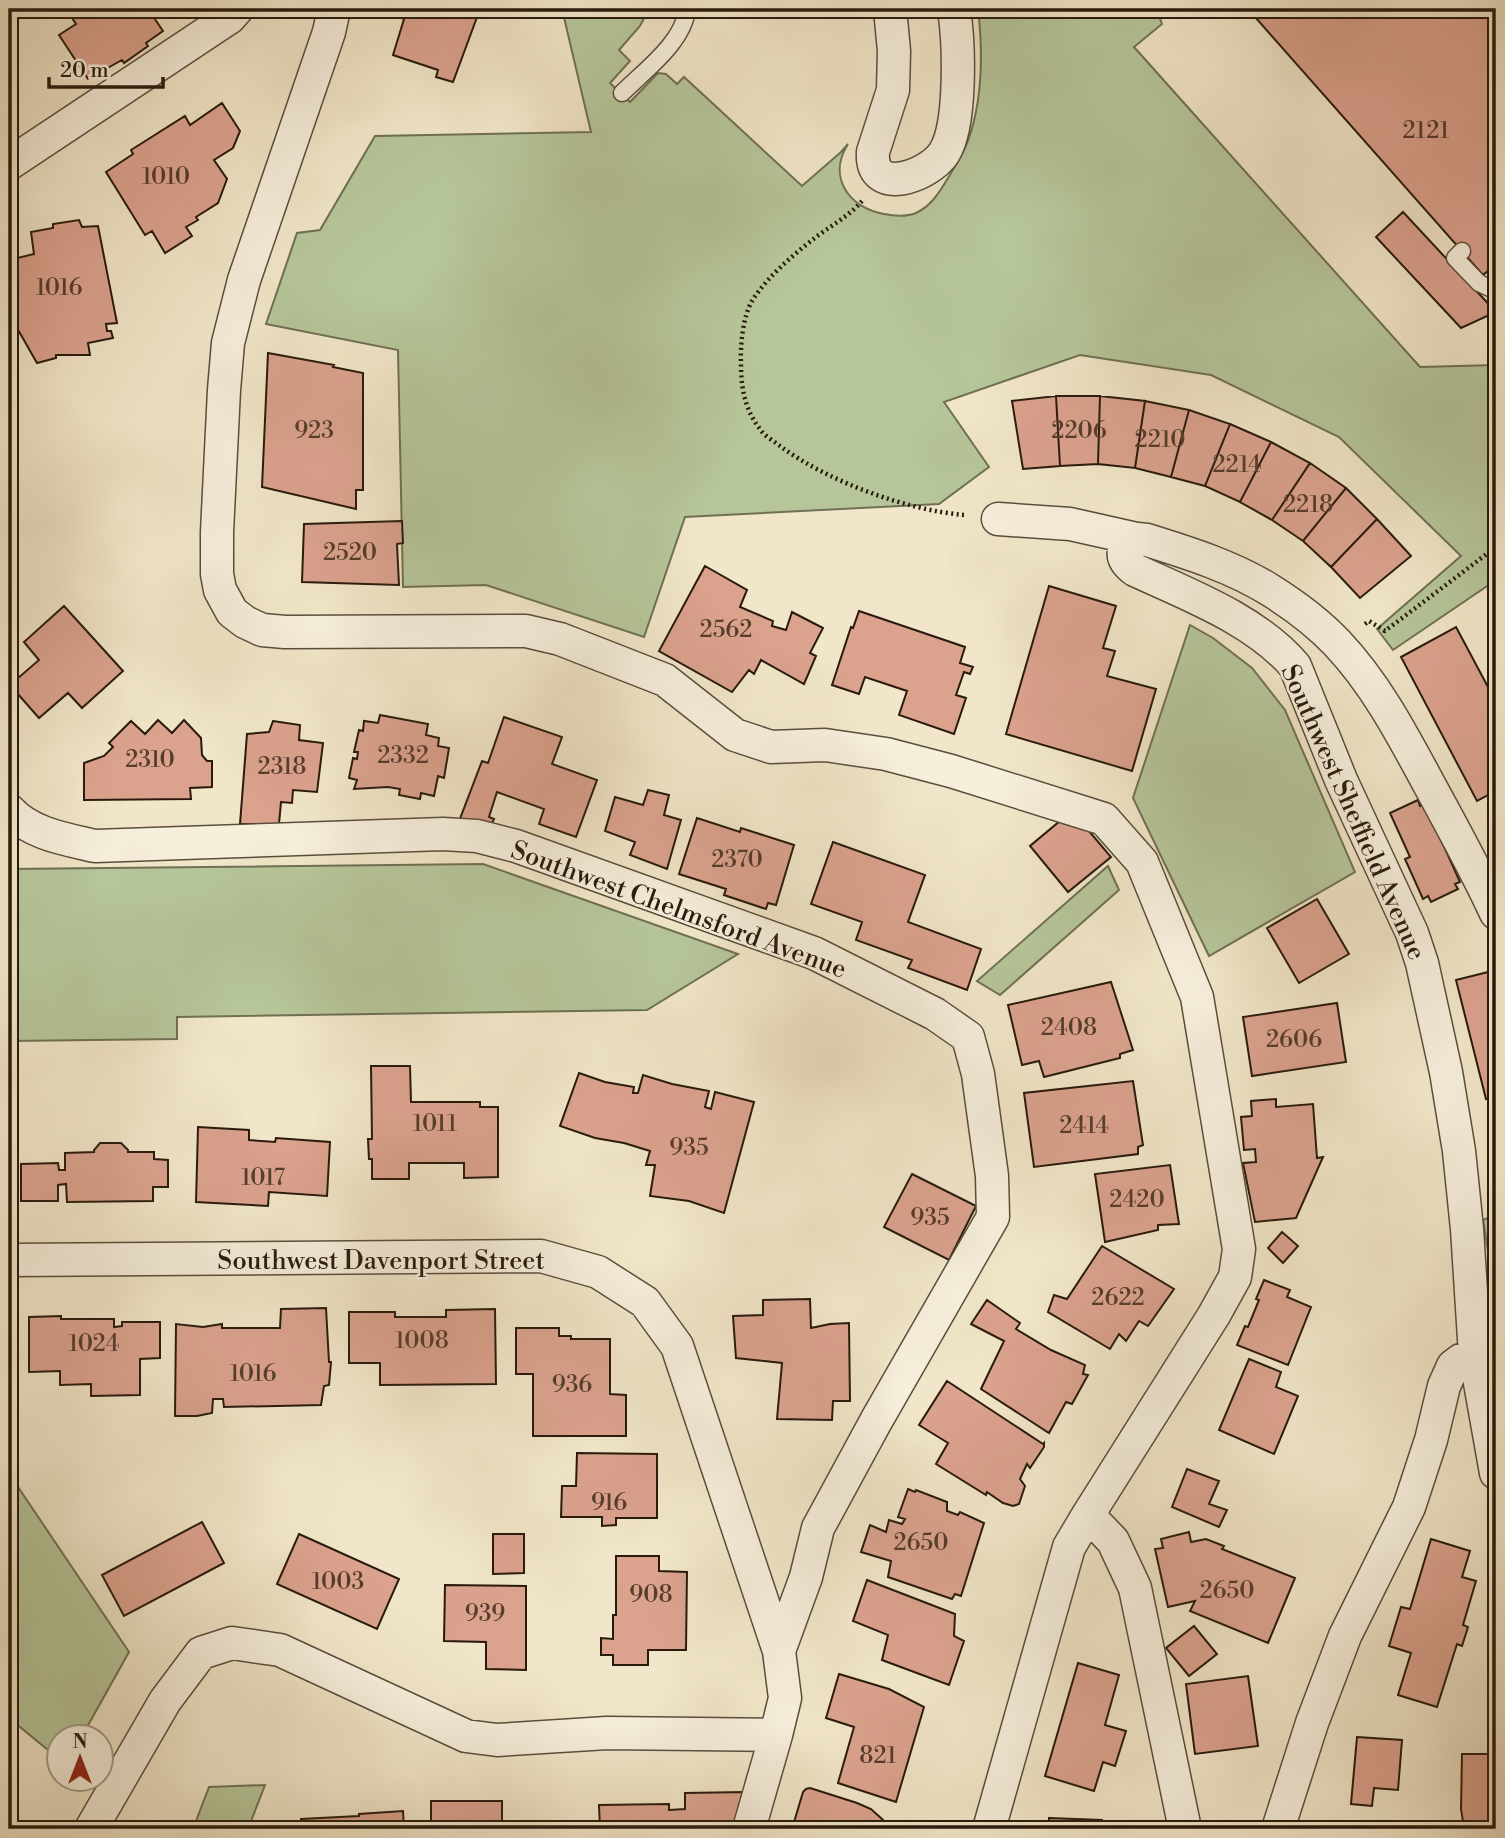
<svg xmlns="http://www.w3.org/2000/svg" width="1505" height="1838" viewBox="0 0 1505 1838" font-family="'Libre Bodoni',serif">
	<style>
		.green { fill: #b6c69a; stroke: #6f7054; stroke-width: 2 }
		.building { fill: #dba28e; stroke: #281a0d; stroke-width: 2 }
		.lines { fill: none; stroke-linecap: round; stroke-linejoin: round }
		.lane-casing { stroke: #5a4d3c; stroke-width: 19 }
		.street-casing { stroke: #5a4d3c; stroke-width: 35 }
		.path { stroke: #281a0d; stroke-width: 4.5; stroke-dasharray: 2 3.5; stroke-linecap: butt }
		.lane { stroke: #f6efdc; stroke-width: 16 }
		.street { stroke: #f6efdc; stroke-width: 32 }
		.labels { text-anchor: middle; stroke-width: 5; stroke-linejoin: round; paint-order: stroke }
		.number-label { font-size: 23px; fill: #553c2d }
		.street-label { font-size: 26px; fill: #281a0d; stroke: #f6efdc }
	</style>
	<rect width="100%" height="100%" fill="#f1e6c9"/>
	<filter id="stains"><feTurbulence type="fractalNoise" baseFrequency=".00286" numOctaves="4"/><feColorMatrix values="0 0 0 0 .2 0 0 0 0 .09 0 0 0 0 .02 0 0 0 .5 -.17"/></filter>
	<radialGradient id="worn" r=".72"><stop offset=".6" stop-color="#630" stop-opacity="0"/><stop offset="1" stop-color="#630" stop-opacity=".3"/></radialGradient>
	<path class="green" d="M562 9H649L640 26 619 50 630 61 610 83 630 102 658 73 666 74 677 84 684 77 802 186 841 152 848 144C827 177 849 208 884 214 894 216 906 217 916 213 931 206 939 193 948 178 955 166 963 154 968 141 983 99 983 52 978 9H1156L1162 24 1134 47 1420 367 1496 365V580L1393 650 1377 629 1461 556 1339 437 1211 375 1080 355 944 402 989 467 939 504 685 517 644 637 486 585 403 587 398 350 266 324 297 233 320 230 375 136 591 132Z
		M1190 625 1213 638 1252 668 1285 710 1355 872 1209 956 1133 798Z
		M483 864 738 954 647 1010 177 1017V1039L9 1041V869Z
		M1108 866 1119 890 1000 995 977 981Z
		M1496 1214V1266L1491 1269 1483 1220Z
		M12 1478 129 1652 82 1736H60L59 1759 9 1718V1511Z
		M265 1785 248 1829H193L209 1787Z"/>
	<path class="building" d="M66 9H148L163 31 146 43 148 46 124 63 122 60 88 79 59 35 76 24Z
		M395 9H480L453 82 436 77 438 70 393 55 404 19 393 15Z
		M1248 9H1496V264L1483 275Z
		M222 103 240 131 233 148 214 160 227 179 218 203 196 217 198 220 186 227 192 236 165 253 152 231 145 235 106 172 133 154 131 150 185 116 190 125Z
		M1403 212 1496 312 1461 328 1376 237Z
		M79 220 82 227 98 226 117 323 106 324 107 331H111L113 338 88 343 90 355H56V358L37 363 9 314V260L34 254 31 232 53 228V224Z
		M268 353 334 365 333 367 363 373V490H356V509L262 487Z
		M1056 396H1100L1098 464 1060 466Z
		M1056 396 1060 466 1023 469 1012 401Z
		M1100 396 1145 401 1135 468 1098 464Z
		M1145 401 1189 410 1171 477 1135 468Z
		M1189 410 1230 424 1205 486 1171 477Z
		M1230 424 1271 442 1240 502 1205 486Z
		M1271 442 1310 463 1272 520 1240 502Z
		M1310 463 1346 488 1303 541 1272 520Z
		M1346 488 1377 519 1331 567 1303 541Z
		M1377 519 1411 556 1360 598 1331 567Z
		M402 521 403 543 397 544 399 585 302 582 304 524Z
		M705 566 747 590 740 607 773 621 772 626 786 630 792 612 823 628 810 653 816 656 804 684 761 660 754 674 749 670 732 692 659 651Z
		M1049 586 1116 606 1103 648 1115 651 1107 676 1156 689 1132 771 1006 734Z
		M64 606 123 671 82 708 68 693 39 718 10 685 39 660 24 642Z
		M859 611 965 647 960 663 973 667 970 674 964 672 956 695 966 698 954 734 899 715 907 691 865 677 859 694 832 685 851 627 853 628Z
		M1456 627 1496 702V791L1477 801 1401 657Z
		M380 715 428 724 426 735 439 738 438 746 449 748 444 778 438 776 434 796 421 793 420 799 399 795 400 789 388 787 354 789 357 780 349 778 353 758 357 759 358 752H354L359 730 363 731 364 721 378 723Z
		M504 717 562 737 552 764 597 780 576 837 539 824 544 809 497 792 489 817 494 819 492 823 458 824 482 761 488 763Z
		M158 720 172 733 184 720 201 738 202 755 207 761H212V787L190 788 191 799 84 800V763L104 756 113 747 109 743 131 721 145 734Z
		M273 721 300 725 299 740 323 743 317 792 293 790 292 803 281 802 279 824H240L247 734 269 732Z
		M648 790 669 795 664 815 681 820 667 869 630 855 635 842 605 831 615 797 643 805Z
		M1418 800 1420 806 1425 804 1460 882 1455 884 1458 889 1431 902 1428 896 1423 899 1405 859 1410 857 1390 813Z
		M1072 811 1111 857 1068 892 1030 846Z
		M697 818 740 832 741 828 794 845 776 905 768 903 766 909 724 895 726 889 679 874Z
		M833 842 925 875 908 922 981 949 967 990 908 968 912 960 856 940 862 922 811 904Z
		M1317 899 1349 954 1299 983 1267 928Z
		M1496 970V1097L1486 1099 1456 980Z
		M1111 982 1133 1050 1120 1054V1058L1044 1077 1039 1061 1022 1065 1008 1005Z
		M1337 1003 1346 1062 1252 1076 1243 1017Z
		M371 1066H410L411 1102H480V1107H498V1177L464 1178V1163H409V1179H372V1159H369L368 1139H372Z
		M579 1073 605 1082 634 1087 633 1093H638L643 1075 672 1084 709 1091 705 1107 711 1109 715 1092 754 1102 724 1213 689 1201 650 1196 655 1165H646L650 1151 624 1143 595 1138 560 1126Z
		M1133 1081 1143 1145 1138 1147V1154L1034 1167 1024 1093Z
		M1276 1099V1107L1313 1104 1317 1158 1323 1157 1296 1218 1255 1222 1243 1163 1256 1162 1255 1149 1244 1150 1241 1117 1252 1116 1251 1101Z
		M198 1127 249 1130V1140L275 1142 276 1138 330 1142 327 1196 269 1192 268 1206 196 1202Z
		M100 1143H121L128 1150V1152H154V1159L168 1160V1187H153V1201L67 1202 66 1184 58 1185V1201H21V1164L58 1163 59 1170H65V1153L94 1152V1150Z
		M1170 1165 1179 1224 1158 1225V1230L1105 1242 1095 1174Z
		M912 1174 976 1206 949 1260 884 1227Z
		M1282 1232 1298 1246 1283 1263 1268 1248Z
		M1102 1246 1174 1289 1148 1326 1139 1321 1126 1341 1119 1334 1110 1349 1048 1312 1054 1295 1067 1299Z
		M1264 1280 1290 1290 1287 1297 1311 1307 1288 1365 1237 1345 1245 1326 1248 1327 1259 1300 1256 1299Z
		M810 1299 811 1328 830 1324 849 1323 850 1401H833L832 1420 777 1419 782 1363 736 1358 733 1316 763 1315V1300Z
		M987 1300 1020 1323 1016 1329 1051 1350 1085 1365 1083 1374 1088 1375 1072 1404 1066 1402 1049 1433 981 1389 1004 1341 971 1324Z
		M326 1308 329 1362H331L329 1385 324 1386 321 1405 224 1407 223 1399H213L212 1413 197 1416H175L176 1324 203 1327 222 1324V1328H280L281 1309Z
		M495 1309 496 1384 380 1385V1363H349V1312H395V1317H446V1310Z
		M61 1316V1319H114V1327L122 1326V1322H160V1358L140 1359V1395L91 1396V1384L60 1385V1371L29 1372V1317Z
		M516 1328H559V1336H571V1339H610V1394L626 1395V1436H533V1374H516Z
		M1249 1359 1281 1372 1276 1387 1298 1396 1274 1454 1219 1430Z
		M947 1381 1043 1444 1044 1443V1447L1030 1468 1027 1464 1020 1479 1025 1486 1019 1504 1013 1506 1003 1503 987 1492 986 1495 936 1464 948 1443 919 1425Z
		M577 1453 657 1454V1518H616V1525L602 1526V1517H561L562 1486H576Z
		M1187 1469 1219 1481 1209 1504 1227 1510 1219 1527 1172 1507Z
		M908 1489 915 1492 916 1490 947 1502V1511L958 1515 960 1512 984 1523 961 1596 955 1594 952 1599 888 1577 891 1561 861 1552 870 1525 886 1532 889 1520 902 1524 905 1519 898 1517Z
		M202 1522 224 1563 124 1616 102 1575Z
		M1189 1532 1191 1542 1206 1539 1224 1546 1222 1549 1295 1578 1268 1643 1190 1611 1195 1601 1168 1607 1155 1549 1163 1548 1161 1539Z
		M299 1534 399 1579 377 1629 277 1584Z
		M493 1534H524V1573L493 1574Z
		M1431 1539 1470 1551 1462 1577 1476 1581 1463 1625 1468 1627 1462 1646 1457 1644 1437 1707 1398 1695 1411 1653 1389 1646 1401 1607 1410 1609Z
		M616 1556H659V1571L687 1572 686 1650H648V1665H613V1655H601V1638L613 1639V1615H616Z
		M867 1580 955 1614 954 1636 964 1641 949 1685 882 1660 888 1635 853 1621Z
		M445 1585 526 1586V1670L486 1669V1642L444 1641Z
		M1194 1626 1217 1654 1189 1676 1166 1648Z
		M1078 1663 1119 1675 1105 1725 1126 1731 1115 1766 1103 1762 1094 1791 1045 1776Z
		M839 1674 889 1689 924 1707 896 1802 838 1783 854 1727 826 1718Z
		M1248 1676 1258 1746 1195 1754 1186 1684Z
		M1357 1737 1402 1740 1398 1790 1374 1788 1372 1806 1351 1804Z
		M1462 1754H1496V1828H1464L1461 1809Z
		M810 1788 857 1803 871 1809 883 1820 888 1829H792L803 1792 806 1789Z
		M745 1792 734 1829H600L599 1805 669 1804V1810L685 1809V1793Z
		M431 1801H502V1829H431Z
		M403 1811 404 1829H301V1819L359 1816V1814Z
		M1049 1818 1102 1820V1829H1049Z"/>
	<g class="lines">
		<defs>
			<path id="lane" d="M622 93C644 71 684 42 687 9
				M1462 251 1455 258 1479 283 1496 291"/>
			<path id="street" d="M334 9 329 32 244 280 228 343 224 390 217 532V574L220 590 232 612 245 622 262 630 285 632 526 631 560 639 665 680 735 735 771 747 825 745 886 754 951 771 1104 819 1142 862 1197 997 1239 1249 1235 1277 1214 1315 1088 1515 1069 1547 989 1829
				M890 9 894 51 893 90 873 152C870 198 929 176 944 153 962 125 959 42 954 9
				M9 164 229 18 237 9
				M998 519 1070 524 1137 539 1147 540C1189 553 1233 567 1270 590 1294 605 1318 623 1337 643 1376 684 1403 736 1430 786 1453 828 1476 870 1496 913
				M1137 539C1119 547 1120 559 1135 570 1189 595 1256 620 1295 666L1341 780 1412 933 1422 963 1446 1072 1459 1151 1467 1229 1475 1355 1496 1473
				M9 810C31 834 65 839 95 846L443 834 477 836 516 846 814 953 935 1014 968 1037 978 1074 992 1176 993 1217 876 1421 818 1528 806 1577 779 1651
				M9 1260 541 1256 598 1272 645 1302 677 1346 779 1651 785 1698 776 1735 749 1829
				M1088 1515 1113 1541 1135 1588 1185 1829
				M91 1829 165 1701 201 1653 232 1643 280 1650 466 1736 497 1740 607 1733 776 1735
				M1278 1829 1312 1723 1345 1636 1409 1507 1431 1440 1444 1386 1453 1366 1461 1360 1475 1355"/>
		</defs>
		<use href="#lane" class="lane-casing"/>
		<use href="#street" class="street-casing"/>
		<path class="path" d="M862 201C849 216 832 225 816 237 793 255 767 277 752 301 743 316 740 346 741 364 741 388 745 410 760 429 764 436 774 441 780 446 827 481 906 510 964 515
			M1365 624 1369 621 1385 631 1496 547"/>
		<use href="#lane" class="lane"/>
		<use href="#street" class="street"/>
	</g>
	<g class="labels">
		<g class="number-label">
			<text x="1426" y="138">2121</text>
			<text x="166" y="184">1010</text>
			<text x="59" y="295">1016</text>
			<text x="314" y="438">923</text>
			<text x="1079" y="438">2206</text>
			<text x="1160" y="447">2210</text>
			<text x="1237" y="472">2214</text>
			<text x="1308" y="512">2218</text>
			<text x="350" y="560">2520</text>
			<text x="726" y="637">2562</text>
			<text x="403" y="763">2332</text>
			<text x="150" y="767">2310</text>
			<text x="282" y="774">2318</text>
			<text x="737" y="867">2370</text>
			<text x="1069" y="1035">2408</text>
			<text x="1294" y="1047">2606</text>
			<text x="435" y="1131">1011</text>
			<text x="1084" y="1133">2414</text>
			<text x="689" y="1155">935</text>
			<text x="263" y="1185">1017</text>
			<text x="1137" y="1207">2420</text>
			<text x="930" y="1225">935</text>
			<text x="1118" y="1305">2622</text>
			<text x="422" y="1348">1008</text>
			<text x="94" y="1351">1024</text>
			<text x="253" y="1381">1016</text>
			<text x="572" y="1392">936</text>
			<text x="609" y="1510">916</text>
			<text x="921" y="1550">2650</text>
			<text x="338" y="1589">1003</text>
			<text x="1227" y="1598">2650</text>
			<text x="651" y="1602">908</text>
			<text x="485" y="1621">939</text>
			<text x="878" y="1763">821</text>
		</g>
		<g class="street-label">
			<text transform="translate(1354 812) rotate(66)" y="9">Southwest Sheffield Avenue</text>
			<text transform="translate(679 909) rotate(20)" y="9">Southwest Chelmsford Avenue</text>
			<text x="381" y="1269">Southwest Davenport Street</text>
		</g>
	</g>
	<rect width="1505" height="1838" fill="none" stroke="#f1e6c9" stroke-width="35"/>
	<rect x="10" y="10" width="1484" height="1817" fill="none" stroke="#281a0d" stroke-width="3.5"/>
	<rect x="18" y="18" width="1470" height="1803" fill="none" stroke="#281a0d" stroke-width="2"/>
	<g transform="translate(80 1758)"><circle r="33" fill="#f6efdc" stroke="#a49a89" stroke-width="2"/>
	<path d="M0-5L12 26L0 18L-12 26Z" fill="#8f2418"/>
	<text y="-10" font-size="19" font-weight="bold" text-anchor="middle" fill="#281a0d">N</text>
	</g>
	<path d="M49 77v10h114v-10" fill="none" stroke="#281a0d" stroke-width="3.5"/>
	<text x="60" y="77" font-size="21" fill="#281a0d" stroke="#f6efdc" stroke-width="5" paint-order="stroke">20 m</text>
	<rect width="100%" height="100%" filter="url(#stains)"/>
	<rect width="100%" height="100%" fill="url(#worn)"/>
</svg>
